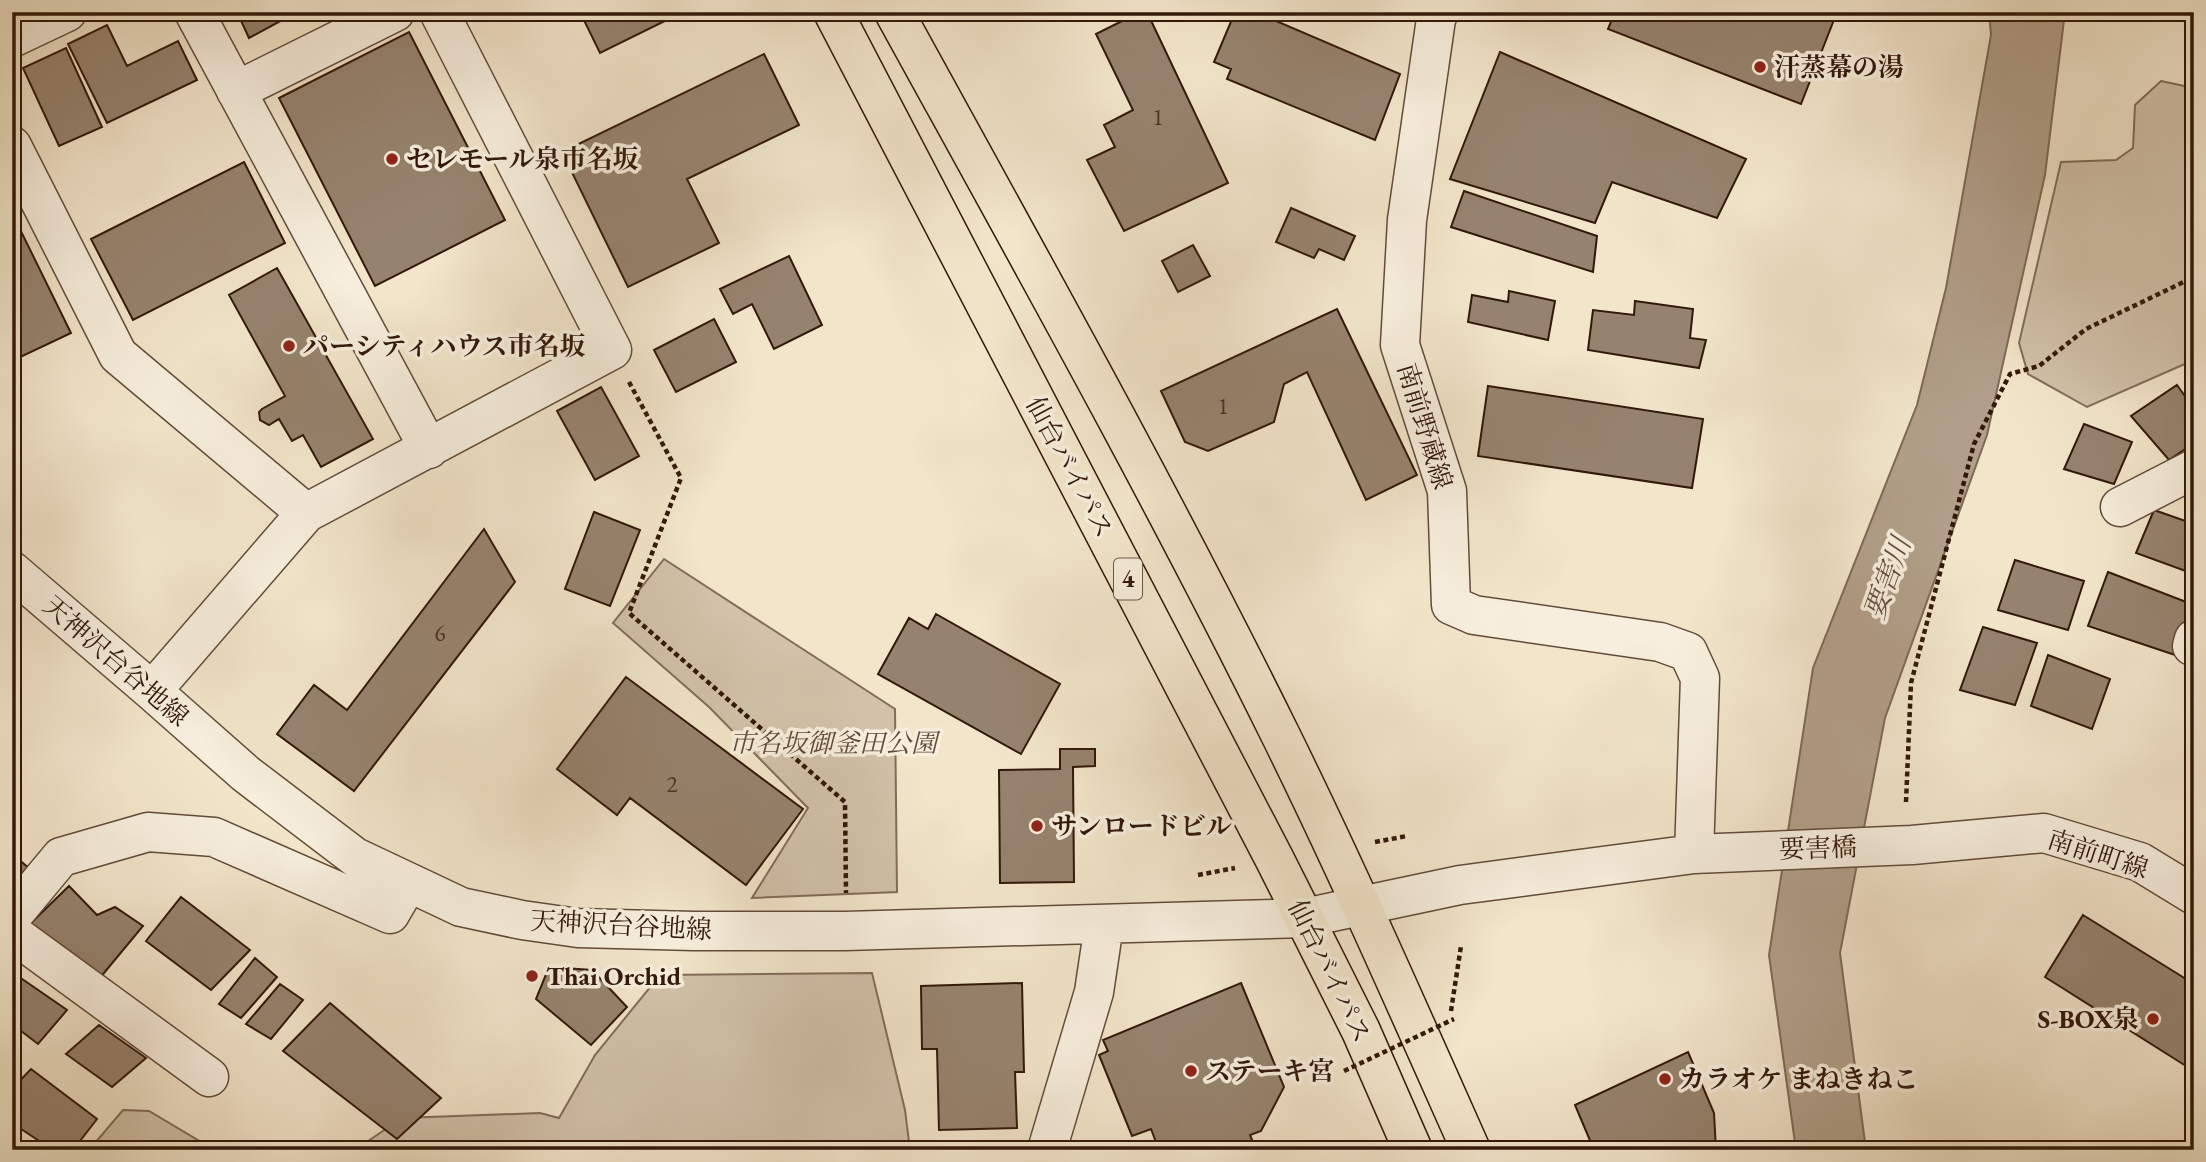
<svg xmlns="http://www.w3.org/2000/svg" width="2206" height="1162" viewBox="0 0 2206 1162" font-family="'EB Garamond','Noto Serif JP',serif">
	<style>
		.green { fill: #d1c2a9; stroke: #826d5a; stroke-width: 2 }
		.water { fill: #b19f89; stroke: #7e6956; stroke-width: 2 }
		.building { fill: #96836e; stroke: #32180a; stroke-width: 2 }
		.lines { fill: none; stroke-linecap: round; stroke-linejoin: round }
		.minor-casing { stroke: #624b3a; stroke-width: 41 }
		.highway-casing { stroke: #32180a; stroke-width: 41 }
		.path { stroke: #32180a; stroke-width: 4.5; stroke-dasharray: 5 3.5; stroke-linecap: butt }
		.minor { stroke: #f7eedd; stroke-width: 38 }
		.highway { stroke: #f2e5ca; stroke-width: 38 }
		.path-bridge { stroke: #32180a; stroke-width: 4.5; stroke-dasharray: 5 3.5; stroke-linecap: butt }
		.poi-dot { fill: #8f2418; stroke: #f7eedd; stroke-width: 2.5 }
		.labels { text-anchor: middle; stroke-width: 7; stroke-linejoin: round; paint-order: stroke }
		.number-label { font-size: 23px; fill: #4b3323 }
		.shield { fill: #f7eedd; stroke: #6d5849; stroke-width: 2 }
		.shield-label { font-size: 24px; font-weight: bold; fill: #32180a }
		.poi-label { font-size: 26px; font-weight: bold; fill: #32180a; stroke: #f7eedd; text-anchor: start }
		.street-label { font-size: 26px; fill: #32180a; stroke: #f7eedd }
		.park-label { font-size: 26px; font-style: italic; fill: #624b3a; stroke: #f7eedd }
		.water-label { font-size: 28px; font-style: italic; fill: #654e3d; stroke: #f7eedd }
	</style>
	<rect width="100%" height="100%" fill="#f2e5ca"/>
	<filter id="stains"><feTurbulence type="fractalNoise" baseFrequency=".00286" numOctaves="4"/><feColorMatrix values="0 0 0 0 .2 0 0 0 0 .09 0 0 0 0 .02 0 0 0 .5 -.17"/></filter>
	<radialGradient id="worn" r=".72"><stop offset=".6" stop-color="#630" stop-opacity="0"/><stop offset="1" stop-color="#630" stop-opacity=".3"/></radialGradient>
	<path class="green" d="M2161 81 2194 88V360L2087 407 2028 374 2019 343 2061 162 2116 160 2133 148 2135 105Z
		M664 559 895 709 897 892 752 898 808 808 709 707 613 623Z
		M872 973 905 1110 910 1150H355L402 1118 540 1113 559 1118 595 1055 660 975Z
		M123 1110 149 1111 208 1146 219 1150H89Z"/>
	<path class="water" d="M1989 12H2065L2045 175 1987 435 1885 718 1840 953 1866 1150H1796L1769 955 1813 668 1917 405 1946 288 1991 35Z"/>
	<path class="building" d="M237 12H297L249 38Z
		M580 12H683L600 53Z
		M1140 12H1147L1228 183 1124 231 1087 160 1115 147 1104 125 1133 110 1096 34Z
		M1235 12H1255L1400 74 1375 140 1227 79 1231 69 1214 62Z
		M1615 12H1837L1801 104 1608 29Z
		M107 25 127 66 178 41 197 80 107 123 68 44Z
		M409 32 505 220 375 286 279 98Z
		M66 48 102 127 59 146 23 68Z
		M1500 52 1746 159 1717 218 1612 182 1595 223 1450 179Z
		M764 54 799 125 687 179 719 243 628 287 562 152Z
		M244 162 285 243 133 320 91 239Z
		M1464 191 1597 236 1593 272 1451 227Z
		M1291 208 1355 236 1344 260 1319 249 1314 258 1276 242Z
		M12 213 71 333 12 361Z
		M1193 245 1210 276 1178 292 1162 261Z
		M789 256 822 325 774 349 752 304 733 314 720 289Z
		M277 268 373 439 321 467 303 435 292 441 279 419 269 425 260 420 259 412 262 409 285 396 229 295Z
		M1509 291 1555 301 1548 340 1468 322 1472 295 1508 302Z
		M1635 301 1693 309 1690 338 1706 340 1699 368 1588 350 1593 310 1634 315Z
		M1337 309 1417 475 1366 500 1307 372 1284 384 1274 422 1208 451 1185 442 1161 391Z
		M714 319 736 362 676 392 654 350Z
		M2177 385 2194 409V443L2169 460 2131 416Z
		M1488 386 1703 419 1692 488 1478 456Z
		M601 387 639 456 595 480 557 411Z
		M2084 424 2132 442 2114 484 2064 469Z
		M2154 510 2194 524V574L2136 553Z
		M594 512 640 530 610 606 565 589Z
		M484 529 515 582 354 791 277 734 314 685 347 710Z
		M2015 560 2084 581 2068 630 1998 610Z
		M2108 572 2194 605V614L2175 655 2088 626Z
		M936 614 1060 684 1021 754 878 674 909 618 928 629Z
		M1983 627 2037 643 2015 705 1960 690Z
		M2048 655 2110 679 2092 729 2031 706Z
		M626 677 803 809 746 885 630 798 617 815 557 769Z
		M1060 749H1095V766L1073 767 1074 882 1000 883 999 770 1060 769Z
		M12 854 30 869 12 892Z
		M69 886 97 915 115 907 143 926 99 979 29 925Z
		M181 897 250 950 211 990 146 941Z
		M2083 915 2194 984V1055L2186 1066 2045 977Z
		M255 958 277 977 241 1018 219 1004Z
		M549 967 592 970 627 1007 591 1045 536 999Z
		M12 972 67 1010 38 1044 12 1024Z
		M1022 983 1024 1072H1015L1017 1128 939 1130 937 1049H922L921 986Z
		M1241 983 1284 1087 1261 1131 1250 1135 1255 1147 1248 1150H1223L1222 1148 1218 1150H1159L1151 1129 1132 1136 1099 1055 1108 1051 1103 1040Z
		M280 984 303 1000 271 1039 246 1024Z
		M330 1003 441 1098 397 1139 283 1051Z
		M99 1025 146 1058 112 1087 66 1054Z
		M1688 1052 1714 1113 1716 1150H1594L1575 1105Z
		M31 1069 97 1119 73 1150H53L12 1123V1089Z"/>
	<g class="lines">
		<defs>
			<path id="minor" d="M194 12 429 449
				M1439 12 1436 19 1407 220 1400 345 1447 491 1451 605 1474 615 1660 642 1688 652 1700 678 1694 854
				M12 38 67 12
				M236 91 395 12
				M12 146 118 355 306 513
				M2120 507 2194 469
				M12 571 152 691 246 774 355 857 461 907 522 920 578 928 694 931H845L1304 918 1460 885 1694 854 1912 845 2044 833 2140 862 2194 895
				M2192 646 2194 639
				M152 691 306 513 612 350 439 12
				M12 916 61 857 148 832 214 837 390 914 408 883
				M12 933 209 1077
				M1047 1150 1094 992 1104 925"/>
			<path id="highway" d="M833 12 1275 860 1361 1031 1413 1150
				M894 12C1026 252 1160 491 1281 736 1348 872 1409 1011 1471 1150"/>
		</defs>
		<use href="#minor" class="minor-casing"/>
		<use href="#highway" class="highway-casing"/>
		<path class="path" d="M629 382 681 478 629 613 845 802 846 893
			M1906 802 1911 683 1974 444 2010 374 2039 366 2086 329 2194 277
			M1375 842 1407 836
			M1198 875 1235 868
			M1451 1011 1461 946"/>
		<use href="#minor" class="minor"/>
		<use href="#highway" class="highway"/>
		<path class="path-bridge" d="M1344 1071 1454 1019"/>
	</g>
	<g class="poi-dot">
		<circle cx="1760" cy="67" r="7"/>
		<circle cx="392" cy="159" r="7"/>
		<circle cx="289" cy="346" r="7"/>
		<circle cx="1037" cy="826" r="7"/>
		<circle cx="532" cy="976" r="7"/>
		<circle cx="2153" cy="1019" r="7"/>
		<circle cx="1191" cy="1071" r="7"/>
		<circle cx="1665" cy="1079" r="7"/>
	</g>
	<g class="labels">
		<g class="number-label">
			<text x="1158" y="125">1</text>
			<text x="1223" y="414">1</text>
			<text x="440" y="641">6</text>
			<text x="672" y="792">2</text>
		</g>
		<rect class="shield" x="1114" y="558.5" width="28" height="41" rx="5"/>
		<g class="shield-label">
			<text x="1128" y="587">4</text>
		</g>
		<g class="poi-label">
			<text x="1774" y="76">汗蒸幕の湯</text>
			<text x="406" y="168">セレモール泉市名坂</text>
			<text x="303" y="355">パーシティハウス市名坂</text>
			<text x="1051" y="835">サンロードビル</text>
			<text x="546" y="985">Thai Orchid</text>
			<text x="2139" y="1028" text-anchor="end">S-BOX泉</text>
			<text x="1205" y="1080">ステーキ宮</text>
			<text x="1679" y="1088">カラオケ まねきねこ</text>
		</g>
		<g class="street-label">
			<text transform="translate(1425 426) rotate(73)" y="9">南前野蔵線</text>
			<text transform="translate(1070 467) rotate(62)" y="9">仙台バイパス</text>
			<text transform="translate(116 661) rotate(41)" y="9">天神沢台谷地線</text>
			<text transform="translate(1818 848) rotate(-2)" y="9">要害橋</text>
			<text transform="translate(2098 854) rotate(18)" y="9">南前町線</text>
			<text transform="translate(621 925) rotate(3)" y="9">天神沢台谷地線</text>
			<text transform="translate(1330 971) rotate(64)" y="9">仙台バイパス</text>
		</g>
		<g class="park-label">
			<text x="833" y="752">市名坂御釜田公園</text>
		</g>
		<g class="water-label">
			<text transform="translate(1887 578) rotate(-70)" y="10">要害川</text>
		</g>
	</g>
	<rect width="2206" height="1162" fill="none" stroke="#f2e5ca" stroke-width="42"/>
	<rect x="14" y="14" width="2178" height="1134" fill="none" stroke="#32180a" stroke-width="3.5"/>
	<rect x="21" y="21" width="2164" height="1120" fill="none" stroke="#32180a" stroke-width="2"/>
	<rect width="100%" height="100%" filter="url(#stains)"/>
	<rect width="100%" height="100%" fill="url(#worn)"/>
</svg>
